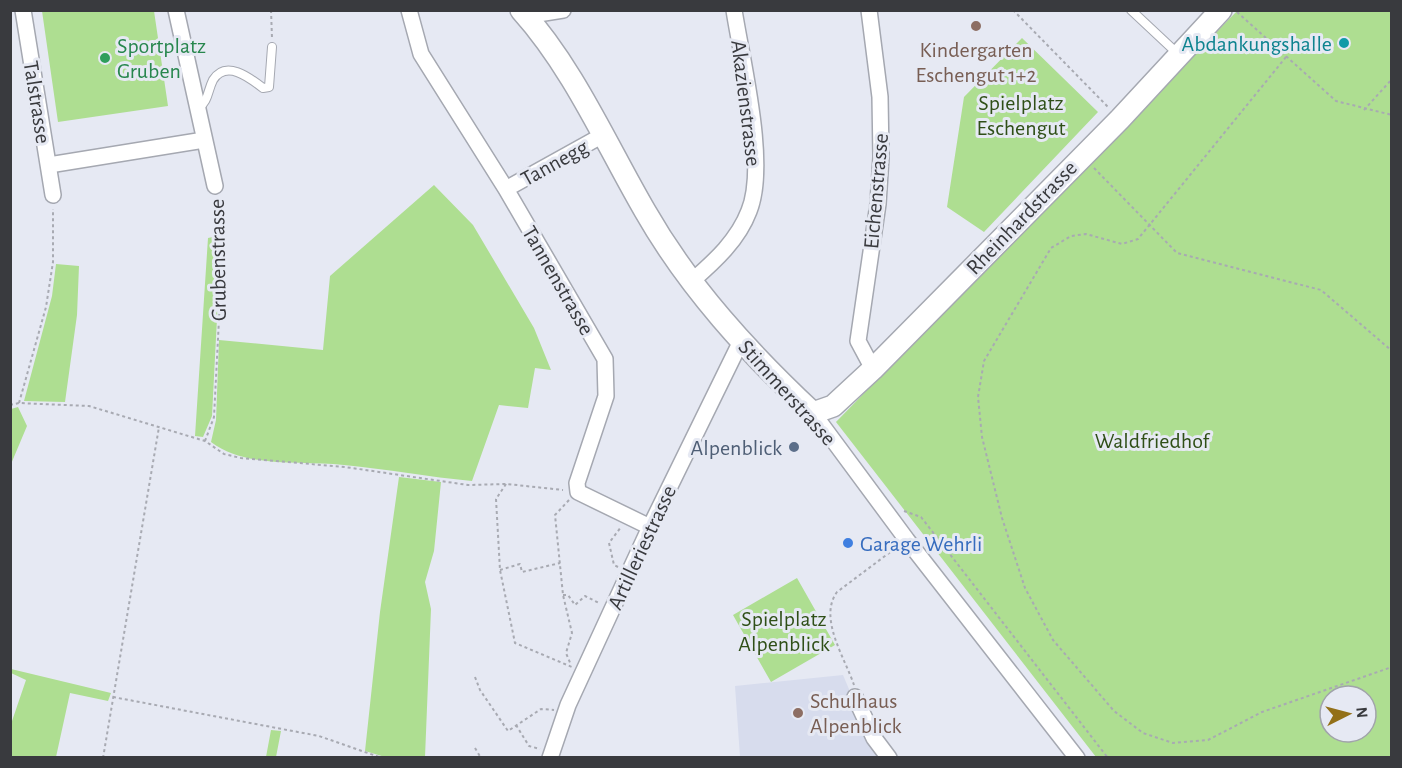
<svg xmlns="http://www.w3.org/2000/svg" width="1402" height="768" viewBox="0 0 1402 768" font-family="'Alegreya Sans',sans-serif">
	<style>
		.built { fill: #d7dced }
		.green { fill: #aede91; fill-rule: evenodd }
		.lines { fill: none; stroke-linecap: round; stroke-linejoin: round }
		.lane-casing { stroke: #a5a8b1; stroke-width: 10 }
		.street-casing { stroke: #a5a8b1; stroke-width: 18 }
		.secondary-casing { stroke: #a5a8b1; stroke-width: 24 }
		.path { stroke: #a8aab2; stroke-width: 2; stroke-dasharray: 3 3; stroke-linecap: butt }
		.lane { stroke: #fff; stroke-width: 8 }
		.street { stroke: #fff; stroke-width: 15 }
		.secondary { stroke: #fff; stroke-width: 21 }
		.education-dot { fill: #8d6e63; stroke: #e6e9f3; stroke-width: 2 }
		.culture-dot { fill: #0f9aa8; stroke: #e6e9f3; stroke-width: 2 }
		.leisure-dot { fill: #2e9e5b; stroke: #e6e9f3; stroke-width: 2 }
		.service-dot { fill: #5c6f8a; stroke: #e6e9f3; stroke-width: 2 }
		.shop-dot { fill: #3f7fe0; stroke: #e6e9f3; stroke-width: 2 }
		.labels { text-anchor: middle; stroke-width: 6; stroke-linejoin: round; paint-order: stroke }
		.culture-label { font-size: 22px; fill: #0d838f; stroke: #e6e9f3; text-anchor: end }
		.leisure-label { font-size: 22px; fill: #27864d; stroke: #e6e9f3; text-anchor: start }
		.education-label { font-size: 22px; fill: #785e54; stroke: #e6e9f3 }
		.street-label { font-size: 22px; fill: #393a3e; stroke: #e6e9f3 }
		.park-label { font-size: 22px; fill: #2f4f17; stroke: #e6e9f3 }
		.service-label { font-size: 22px; fill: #4e5e75; stroke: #e6e9f3; text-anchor: end }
		.shop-label { font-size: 22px; fill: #366cbe; stroke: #e6e9f3; text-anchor: start }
	</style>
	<rect width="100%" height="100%" fill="#e6e9f3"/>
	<path class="built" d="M843 675 870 739 884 757H740L735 686Z"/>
	<path class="green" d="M42 11H154L168 106 58 122Z
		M1237 11H1391V757H1096L836 422ZM1330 696H1366V732H1330Z
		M1022 38 1098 112 984 232 947 207 964 97Z
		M434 185 473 225 534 328 551 370 535 368 528 408 499 405 472 481C429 477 387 469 344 465 301 460 247 469 211 442L216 420 219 340 323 350 330 276Z
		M218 236 219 279 212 416 203 437 195 436 208 238Z
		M56 264 79 266 77 315 65 402 24 401 52 296Z
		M18 407 27 426 11 464V409Z
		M399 477 441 482 434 551 425 582 431 609 425 757H385L365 751 380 612Z
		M797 578 835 645 771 682 733 615Z
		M11 669 111 693 108 701 70 693 56 757H11V724L26 680 11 673Z
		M271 730 281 731 276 757H266Z"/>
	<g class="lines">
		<defs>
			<path id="lane" d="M1131 10 1178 54
				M198 109C209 100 207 92 213 80 226 59 250 78 263 88L269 87 272 47"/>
			<path id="street" d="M23 10 53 195
				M176 10 215 186
				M409 10 421 54 506 189 605 359 606 396 577 483 578 492 650 527
				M869 10 880 97 881 157 878 204 858 341 873 369
				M529 19 538 14 563 10
				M49 165 204 140
				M506 189 603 135
				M692 281C715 261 738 240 749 211 768 164 742 62 734 10
				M813 413 907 540 1077 758
				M855 697 874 738 889 758
				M550 758 568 705 650 527 741 341"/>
			<path id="secondary" d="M521 10C574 69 606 144 645 211 689 288 749 353 813 413L833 406 873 369 1120 119 1221 10"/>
		</defs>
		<use href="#lane" class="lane-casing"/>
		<use href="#street" class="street-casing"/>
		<use href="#secondary" class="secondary-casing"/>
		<path class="path" d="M271 10 272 38
			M1013 10 1108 107
			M1237 12 1336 101 1392 115
			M1286 57 1138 239 1122 244 1086 234 1071 236 1051 248 984 361 978 397 982 437 1002 518 1025 588 1053 640 1114 711 1143 733 1173 743 1208 740 1262 712 1392 667
			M1364 110 1392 79
			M1094 168 1177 253 1321 290 1392 351
			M19 403 46 307 53 262V209
			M10 405 19 403 89 406 205 441 224 454 241 458 345 467 468 485 507 484 563 490
			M205 441 214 417 221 280 218 198
			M506 484 496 499 500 570 515 643 572 667
			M569 500 555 515 563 595 572 633 566 653 571 665
			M904 511 921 517 1108 758
			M618 567 614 565 609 543 621 527
			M500 570 520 564 522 572 560 563
			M563 595H568L575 605 585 596 599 603
			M475 677 480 690 508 731 541 709 554 710
			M854 685C845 658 818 618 837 592L897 547
			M113 697 319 736 382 758
			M516 725 529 746 540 749
			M475 748 481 758
			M103 758 159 427"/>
		<use href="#lane" class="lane"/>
		<use href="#street" class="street"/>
		<use href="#secondary" class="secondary"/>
	</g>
	<g class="education-dot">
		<circle cx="976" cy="26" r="6"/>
		<circle cx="798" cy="713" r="6"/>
	</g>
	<circle class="culture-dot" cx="1344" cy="43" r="6"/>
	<circle class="leisure-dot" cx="105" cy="58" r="6"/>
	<circle class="service-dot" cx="794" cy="447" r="6"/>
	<circle class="shop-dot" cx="848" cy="543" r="6"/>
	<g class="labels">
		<g class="culture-label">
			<text x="1332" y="51">Abdankungshalle</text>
		</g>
		<g class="leisure-label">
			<text x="117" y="53">Sportplatz<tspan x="117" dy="25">Gruben</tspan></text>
		</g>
		<g class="education-label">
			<text x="976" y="57">Kindergarten<tspan x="976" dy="25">Eschengut 1+2</tspan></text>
			<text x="810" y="708" text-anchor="start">Schulhaus<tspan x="810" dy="25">Alpenblick</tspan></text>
		</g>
		<g class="street-label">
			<text transform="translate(38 102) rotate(81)" y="8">Talstrasse</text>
			<text transform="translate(747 103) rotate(83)" y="8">Akazienstrasse</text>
			<text transform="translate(554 162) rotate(-29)" y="8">Tannegg</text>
			<text transform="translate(875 191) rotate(-85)" y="8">Eichenstrasse</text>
			<text transform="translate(1021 217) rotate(-46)" y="8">Rheinhardstrasse</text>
			<text transform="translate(217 260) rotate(-91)" y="8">Grubenstrasse</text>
			<text transform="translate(559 280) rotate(60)" y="8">Tannenstrasse</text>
			<text transform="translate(788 392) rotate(48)" y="8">Stimmerstrasse</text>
			<text transform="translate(641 547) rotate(-65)" y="8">Artilleriestrasse</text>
		</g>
		<g class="park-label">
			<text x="1021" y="110">Spielplatz<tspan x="1021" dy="25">Eschengut</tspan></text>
			<text x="1152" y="448">Waldfriedhof</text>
			<text x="784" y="626">Spielplatz<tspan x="784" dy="25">Alpenblick</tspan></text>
		</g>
		<g class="service-label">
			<text x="782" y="455">Alpenblick</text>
		</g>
		<g class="shop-label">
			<text x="860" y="551">Garage Wehrli</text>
		</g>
	</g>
	<rect width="1402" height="768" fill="none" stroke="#393a3e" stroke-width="24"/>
	<g transform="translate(1348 714) rotate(84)"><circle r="28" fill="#e6e9f3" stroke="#a1a3ab" stroke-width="1.5"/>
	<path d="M0-4.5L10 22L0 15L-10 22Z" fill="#937018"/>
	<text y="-9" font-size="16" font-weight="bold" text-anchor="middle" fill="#393a3e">N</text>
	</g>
</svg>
